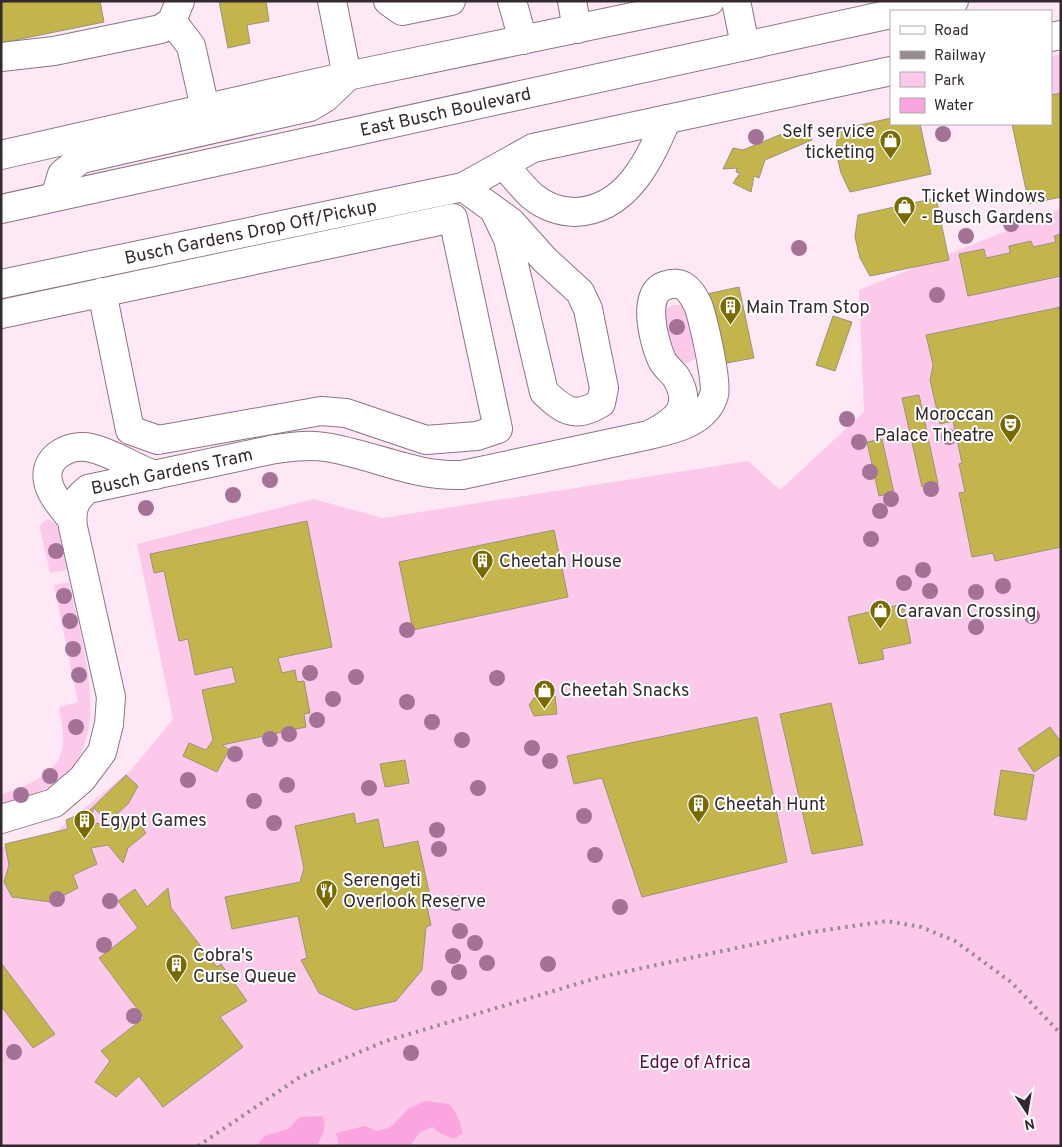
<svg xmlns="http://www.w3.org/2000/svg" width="1062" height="1147" viewBox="0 0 1062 1147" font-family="Overpass,sans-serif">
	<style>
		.green { fill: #fcc9eb }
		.water { fill: #fba5e0 }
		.building { fill: #c3b44c; stroke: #98957a }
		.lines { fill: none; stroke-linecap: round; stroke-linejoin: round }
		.minor-casing { stroke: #8c7484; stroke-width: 30 }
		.major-casing { stroke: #8c7484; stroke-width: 30 }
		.minor { stroke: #fff; stroke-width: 28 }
		.major { stroke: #fff; stroke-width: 28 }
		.rail { stroke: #998993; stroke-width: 4; stroke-dasharray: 2.5 5; stroke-linecap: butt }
		.tree { fill: #a47197 }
		.labels { text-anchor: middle; stroke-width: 4; stroke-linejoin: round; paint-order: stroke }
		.street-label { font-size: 18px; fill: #33292f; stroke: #fff }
		.poi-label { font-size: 18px; fill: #33292f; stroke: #fff; text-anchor: start }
		.park-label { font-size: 18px; fill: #5a0f49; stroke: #fff }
	</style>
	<rect width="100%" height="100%" fill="#fee8f6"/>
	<path class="green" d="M1061 54V156L1051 119V56Z
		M1061 209V1146H1V847L48 838 131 770 173 719 137 544 314 499 382 518 748 461 780 490 864 412 859 290Z
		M674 305H681L687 310 696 353 695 359 687 363 673 362 663 313 667 308Z
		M47 519 57 524 67 570 50 573 40 529 41 524Z
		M69 582C79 632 107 716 76 762 60 787 28 798 1 805V794C21 790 58 773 62 750 65 736 61 721 59 707L78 702 54 585Z"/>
	<path class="water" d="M425 1101 449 1104C457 1112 460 1122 463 1133L454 1139 438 1132 433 1127 420 1132 410 1146H339L336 1133 365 1126 377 1131 385 1129 392 1126 408 1109Z
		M322 1116C328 1128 322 1135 317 1146H257L264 1136 288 1129 300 1117Z"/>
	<path class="building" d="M9 1H100L104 22 1 43V3Z
		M219 1H266L269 21 247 25 250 43 228 48Z
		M1061 93V197L1029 204 1012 124H1051V95Z
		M891 118V124H920L931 174 850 192 841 173 836 152 838 130Z
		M806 124 812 140 765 160 759 178 754 176 751 192 733 183 740 173 736 172 737 168 723 169 733 148 743 150Z
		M936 198 949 260 870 276 860 258 855 237 858 215Z
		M1061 234V276L968 296 959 254 984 249 986 258 1010 253 1009 246 1031 241 1033 247 1056 242 1054 236Z
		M739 287 754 358 721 364 707 294Z
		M1061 307V547L995 561 993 553 972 557 959 493 965 492 959 464 962 463 953 421 940 424 930 380 933 365 926 335Z
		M833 316 852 322 835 371 816 365Z
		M919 395 938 484 922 487 902 398Z
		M882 439 894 493 879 496 867 442Z
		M307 521 332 647 278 658 282 673 295 670 297 682 304 681 310 713 304 714 306 727 222 745 229 750 217 772 183 756 189 743 206 750 213 740 202 690 236 683 232 667 195 675 188 639 179 641 164 571 154 573 150 554Z
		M554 530 568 597 413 630 399 562Z
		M903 604 911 643 882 649 884 659 859 664 848 617Z
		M555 696 557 714 534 716 529 705 534 698Z
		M831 703 863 845 812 854 780 714Z
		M757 717 787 862 642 897 602 778 574 784 567 756Z
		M1050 727 1061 742V754L1034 772 1018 749Z
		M405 760 409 783 385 787 380 764Z
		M1001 770 1034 775 1026 820 994 815Z
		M126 775 138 786 128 804 108 822 94 808 90 819 92 823 109 824 113 830 133 815 146 833 128 848 123 863 108 845 91 848 97 864 73 875 78 888 51 902 12 897 4 882 9 865 5 844 68 829 66 820 90 810Z
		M354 813 356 824 378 819 384 848 418 841 431 901 426 902 431 925 426 927 422 970 396 1001 355 1010 319 993 301 960 307 958 298 916 232 929 225 897 300 882 304 868 295 826Z
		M168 888 171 908 217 967 221 964 247 1001 220 1017 243 1047 163 1107 139 1076 116 1097 95 1082 110 1061 101 1051 144 1018 99 958 138 928 118 901 135 889 147 907Z
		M1 963 55 1034 33 1048 1 1006Z"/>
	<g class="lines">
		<defs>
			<g id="minor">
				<path d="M332 1 347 76"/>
				<path d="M388 1 402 11 451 1"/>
				<path d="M512 1 523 40"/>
				<path d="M572 1 577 29"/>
				<path d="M736 1 745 45"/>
				<path d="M172 21 191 46 205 108"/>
				<path d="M1051 37 1061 35"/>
				<path d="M1 57 54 51 161 29 172 21 180 1"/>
				<path d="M504 165C513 175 522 187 532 196 544 206 560 212 575 212 627 210 649 160 667 119"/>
				<path d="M463 187 533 148 891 71"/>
				<path id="s1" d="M1 284 463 187 511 222 545 260 580 292 588 309 604 388 601 403C575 419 564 411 544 392L508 239 494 210"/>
				<path d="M1 314 453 218 498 429 477 436 426 440 346 413 321 411 158 440 130 430 102 292"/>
				<path d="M72 520C64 509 50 495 48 481 43 457 70 443 91 448 114 453 133 468 155 475"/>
				<path id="s2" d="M1 819 54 803 82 779 102 752 109 724 111 697 73 527C71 509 74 500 88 489L275 449C291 447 309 444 325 447 372 454 414 477 462 475L649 435C672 430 706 423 714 395 718 383 703 319 698 305 695 299 691 291 685 287 680 283 672 283 667 285 640 291 654 343 662 360 665 367 672 371 676 377 695 409 674 422 649 435"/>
			</g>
			<g id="major">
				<path d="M906 11 954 1"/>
				<path d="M1 155 347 76 710 1"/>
				<path d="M55 197 62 174 81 159 310 107 325 98 347 77"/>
				<path id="s3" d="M1 209 891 14"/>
			</g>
		</defs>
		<use href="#minor" class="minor-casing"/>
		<use href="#major" class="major-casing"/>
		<use href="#minor" class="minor"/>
		<use href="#major" class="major"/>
		<path class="rail" d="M198 1146 300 1077 386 1041 600 977 812 932 887 921 921 927 955 941 1011 982 1061 1034"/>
	</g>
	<g class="tree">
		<circle cx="943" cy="134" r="8"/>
		<circle cx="756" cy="137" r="8"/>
		<circle cx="1011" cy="224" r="8"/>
		<circle cx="966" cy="236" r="8"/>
		<circle cx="799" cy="248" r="8"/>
		<circle cx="937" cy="295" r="8"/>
		<circle cx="677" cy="327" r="8"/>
		<circle cx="847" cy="419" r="8"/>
		<circle cx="949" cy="437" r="8"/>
		<circle cx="859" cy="442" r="8"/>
		<circle cx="870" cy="472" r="8"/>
		<circle cx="270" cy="480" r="8"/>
		<circle cx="931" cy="489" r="8"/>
		<circle cx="233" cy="495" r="8"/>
		<circle cx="891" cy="499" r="8"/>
		<circle cx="146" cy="508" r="8"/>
		<circle cx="880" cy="511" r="8"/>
		<circle cx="871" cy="539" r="8"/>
		<circle cx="56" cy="551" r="8"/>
		<circle cx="923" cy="570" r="8"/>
		<circle cx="904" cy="583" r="8"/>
		<circle cx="1003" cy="586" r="8"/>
		<circle cx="930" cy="591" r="8"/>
		<circle cx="976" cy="592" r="8"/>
		<circle cx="64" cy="596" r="8"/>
		<circle cx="1032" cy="616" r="8"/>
		<circle cx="70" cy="621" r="8"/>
		<circle cx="976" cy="627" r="8"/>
		<circle cx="407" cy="630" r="8"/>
		<circle cx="73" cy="649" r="8"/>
		<circle cx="310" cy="673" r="8"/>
		<circle cx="79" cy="675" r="8"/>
		<circle cx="356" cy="677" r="8"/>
		<circle cx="497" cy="678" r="8"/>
		<circle cx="333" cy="699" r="8"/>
		<circle cx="407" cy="702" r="8"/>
		<circle cx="317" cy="720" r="8"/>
		<circle cx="432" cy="722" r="8"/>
		<circle cx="76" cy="727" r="8"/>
		<circle cx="289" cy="734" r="8"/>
		<circle cx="270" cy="739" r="8"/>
		<circle cx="462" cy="740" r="8"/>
		<circle cx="532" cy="748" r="8"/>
		<circle cx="235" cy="754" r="8"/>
		<circle cx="550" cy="761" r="8"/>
		<circle cx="50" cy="776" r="8"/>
		<circle cx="188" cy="780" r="8"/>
		<circle cx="287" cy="785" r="8"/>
		<circle cx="369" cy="788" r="8"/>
		<circle cx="478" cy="788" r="8"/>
		<circle cx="21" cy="795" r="8"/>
		<circle cx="254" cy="801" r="8"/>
		<circle cx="584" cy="816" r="8"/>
		<circle cx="274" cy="823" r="8"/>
		<circle cx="437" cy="830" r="8"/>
		<circle cx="439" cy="849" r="8"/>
		<circle cx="595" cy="855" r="8"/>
		<circle cx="57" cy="899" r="8"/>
		<circle cx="110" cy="901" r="8"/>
		<circle cx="456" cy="903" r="8"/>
		<circle cx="620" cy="907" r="8"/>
		<circle cx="460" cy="931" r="8"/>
		<circle cx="475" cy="943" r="8"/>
		<circle cx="104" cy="945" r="8"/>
		<circle cx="453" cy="956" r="8"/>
		<circle cx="487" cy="963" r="8"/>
		<circle cx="548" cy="964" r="8"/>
		<circle cx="459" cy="972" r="8"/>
		<circle cx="439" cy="988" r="8"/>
		<circle cx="134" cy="1016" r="8"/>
		<circle cx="14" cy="1052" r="8"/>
		<circle cx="411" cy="1053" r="8"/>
	</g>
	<defs>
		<symbol id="shop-pin" viewBox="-11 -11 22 30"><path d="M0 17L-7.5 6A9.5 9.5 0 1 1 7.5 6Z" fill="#776a03" stroke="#fff"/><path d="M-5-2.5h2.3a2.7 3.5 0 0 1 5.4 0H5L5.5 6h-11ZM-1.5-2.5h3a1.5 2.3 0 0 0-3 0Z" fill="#fff"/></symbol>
		<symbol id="building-pin" viewBox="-11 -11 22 30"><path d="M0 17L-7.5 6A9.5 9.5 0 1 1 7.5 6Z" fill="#776a03" stroke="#fff"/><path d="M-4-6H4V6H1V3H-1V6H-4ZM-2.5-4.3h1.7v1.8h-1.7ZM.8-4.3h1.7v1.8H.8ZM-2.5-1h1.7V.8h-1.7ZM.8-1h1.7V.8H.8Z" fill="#fff"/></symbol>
		<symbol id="theatre-pin" viewBox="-11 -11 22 30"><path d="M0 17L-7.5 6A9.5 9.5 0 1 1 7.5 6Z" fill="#776a03" stroke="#fff"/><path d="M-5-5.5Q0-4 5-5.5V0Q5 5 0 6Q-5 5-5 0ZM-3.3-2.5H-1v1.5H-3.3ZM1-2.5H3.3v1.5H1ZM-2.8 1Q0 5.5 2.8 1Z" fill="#fff"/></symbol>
		<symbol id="restaurant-pin" viewBox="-11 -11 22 30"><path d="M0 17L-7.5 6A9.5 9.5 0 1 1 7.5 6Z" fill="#776a03" stroke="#fff"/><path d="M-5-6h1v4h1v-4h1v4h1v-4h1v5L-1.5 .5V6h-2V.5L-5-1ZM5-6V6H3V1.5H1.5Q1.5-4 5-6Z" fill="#fff"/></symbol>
	</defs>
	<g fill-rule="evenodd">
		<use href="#shop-pin" x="878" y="128" width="25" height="34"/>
		<use href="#shop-pin" x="892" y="194" width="25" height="34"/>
		<use href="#building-pin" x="718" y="294" width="25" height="34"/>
		<use href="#theatre-pin" x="998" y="412" width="25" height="34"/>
		<use href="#building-pin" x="470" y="548" width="25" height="34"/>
		<use href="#shop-pin" x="868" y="598" width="25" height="34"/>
		<use href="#shop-pin" x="532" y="678" width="25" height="34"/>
		<use href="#building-pin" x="686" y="792" width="25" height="34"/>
		<use href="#building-pin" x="72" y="808" width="25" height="34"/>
		<use href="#restaurant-pin" x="314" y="878" width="25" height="34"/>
		<use href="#building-pin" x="164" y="952" width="25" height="34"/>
	</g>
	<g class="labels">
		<g class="street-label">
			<text dy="6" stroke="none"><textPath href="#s3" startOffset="455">East Busch Boulevard</textPath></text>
			<text dy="6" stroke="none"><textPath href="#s1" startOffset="255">Busch Gardens Drop Off/Pickup</textPath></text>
			<text dy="6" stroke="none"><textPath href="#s2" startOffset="485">Busch Gardens Tram</textPath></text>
		</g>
		<g class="poi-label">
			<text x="875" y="137" text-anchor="end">Self service<tspan x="875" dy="21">ticketing</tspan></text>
			<text x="921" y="202">Ticket Windows<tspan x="921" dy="21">- Busch Gardens</tspan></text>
			<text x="746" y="313">Main Tram Stop</text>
			<text x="994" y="420" text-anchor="end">Moroccan<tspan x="994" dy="21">Palace Theatre</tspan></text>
			<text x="499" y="567">Cheetah House</text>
			<text x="896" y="617">Caravan Crossing</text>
			<text x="560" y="696">Cheetah Snacks</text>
			<text x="714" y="810">Cheetah Hunt</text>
			<text x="100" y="826">Egypt Games</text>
			<text x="343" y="886">Serengeti<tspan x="343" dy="21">Overlook Reserve</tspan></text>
			<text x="193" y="961">Cobra's<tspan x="193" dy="21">Curse Queue</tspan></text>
		</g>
		<g class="park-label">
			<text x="695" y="1068">Edge of Africa</text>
		</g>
	</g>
	<rect width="1062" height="1147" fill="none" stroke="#33292f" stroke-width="5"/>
	<rect x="890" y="10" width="162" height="115" fill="#ffffff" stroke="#ada9ac"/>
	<rect x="900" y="26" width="25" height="8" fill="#ffffff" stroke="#ada9ac"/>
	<text x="934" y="35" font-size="15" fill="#33292f">Road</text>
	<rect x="900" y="51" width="25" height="8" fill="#998993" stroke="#ada9ac"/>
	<text x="934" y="60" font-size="15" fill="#33292f">Railway</text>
	<rect x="900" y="72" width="25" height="15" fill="#fcc9eb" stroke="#ada9ac"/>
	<text x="934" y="85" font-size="15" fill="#33292f">Park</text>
	<rect x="900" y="98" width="25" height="15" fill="#fba5e0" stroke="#ada9ac"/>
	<text x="934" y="110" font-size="15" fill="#33292f">Water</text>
	<g transform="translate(1027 1112) rotate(168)" stroke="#ffffff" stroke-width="4" paint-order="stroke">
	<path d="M0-4L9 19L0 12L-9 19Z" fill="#33292f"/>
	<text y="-8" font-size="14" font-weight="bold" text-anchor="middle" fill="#33292f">N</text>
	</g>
</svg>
